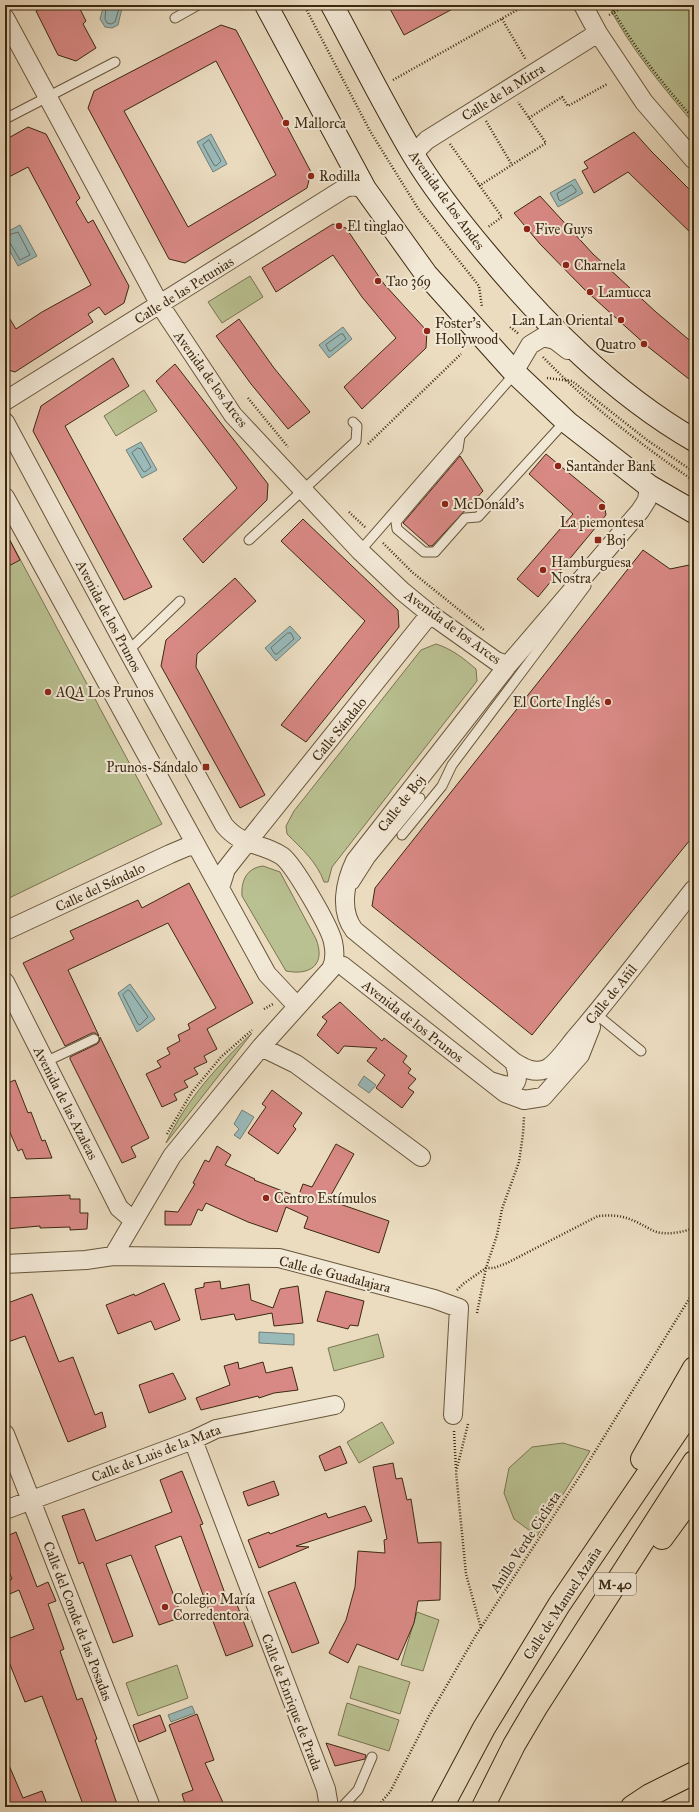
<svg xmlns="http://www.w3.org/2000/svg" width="699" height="1812" viewBox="0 0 699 1812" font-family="'IM FELL Great Primer',serif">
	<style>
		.green { fill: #b9c091; stroke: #7a7450 }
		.water { fill: #9ababa; stroke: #748076 }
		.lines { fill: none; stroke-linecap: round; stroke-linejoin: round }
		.shore { stroke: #6b7264; stroke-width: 1 }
		.building { fill: #d98985; stroke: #3c290f; fill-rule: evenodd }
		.lane-casing { stroke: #68563b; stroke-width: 11 }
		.street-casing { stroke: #68563b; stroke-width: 20 }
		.secondary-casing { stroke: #3c290f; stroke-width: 24 }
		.highway-casing { stroke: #3c290f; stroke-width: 24 }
		.path { stroke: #3c290f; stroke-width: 2.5; stroke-dasharray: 1 2; stroke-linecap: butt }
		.lane { stroke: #f2e8d6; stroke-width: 9 }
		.street { stroke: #f2e8d6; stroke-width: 18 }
		.secondary { stroke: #f2e8d6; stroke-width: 22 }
		.highway { stroke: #ebdcc0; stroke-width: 22 }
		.poi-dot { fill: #8f2418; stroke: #f2e8d6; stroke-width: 1.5 }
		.labels { text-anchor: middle; stroke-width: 4; stroke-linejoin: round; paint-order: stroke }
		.shield { fill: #f2e8d6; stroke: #73624b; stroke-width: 1 }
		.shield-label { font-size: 13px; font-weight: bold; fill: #3c290f }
		.street-label { font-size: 14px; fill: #3c290f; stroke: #f2e8d6 }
		.poi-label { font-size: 14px; fill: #3c290f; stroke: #f2e8d6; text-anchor: start }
	</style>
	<rect width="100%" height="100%" fill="#ebdcc0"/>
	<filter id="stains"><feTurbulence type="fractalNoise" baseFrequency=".005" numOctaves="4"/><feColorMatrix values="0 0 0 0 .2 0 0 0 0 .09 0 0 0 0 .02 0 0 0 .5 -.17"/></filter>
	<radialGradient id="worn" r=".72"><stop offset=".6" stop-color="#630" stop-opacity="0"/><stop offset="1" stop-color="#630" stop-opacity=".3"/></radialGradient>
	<path class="green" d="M608 5H694V124C662 86 631 49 608 5Z
		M250 276 263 297 222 323 208 302Z
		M144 390 157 411 116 436 104 416Z
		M5 531 162 824 5 900Z
		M436 644C452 649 463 658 476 669L477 681 332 867 328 882H324C317 862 302 849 287 834L286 826 294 811 421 650Z
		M263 866 280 872 316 939C326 964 311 976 286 971L242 896C241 880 247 868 263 866Z
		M252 1033 166 1143C186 1100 218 1065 252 1033Z
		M378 1334 384 1357 334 1371 328 1348Z
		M382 1422 394 1443 359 1463 347 1442Z
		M563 1443 590 1451 537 1536 514 1519 504 1493 509 1468 532 1447Z
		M417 1612 439 1620 423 1671 401 1665Z
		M177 1665 188 1698 138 1716 126 1683Z
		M359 1666 410 1682 400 1714 350 1698Z
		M347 1703 399 1720 389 1751 338 1735Z"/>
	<path class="water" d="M102 5H125L122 8 118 25 112 28 105 27 100 19 103 8Z
		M211 134 227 164 213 172 197 142Z
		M575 179 583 193 558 207 550 193Z
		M20 225 37 256 18 266 5 242V233Z
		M343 327 352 339 329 358 319 345Z
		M141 442 157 470 142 478 126 450Z
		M290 626 301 638 276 661 265 648Z
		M130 984 155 1019 137 1032 118 993Z
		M364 1076 376 1085 369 1093 358 1085Z
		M242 1110 254 1117 240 1139 234 1135 239 1129 234 1124Z
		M259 1332 294 1334V1345L259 1343Z
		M192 1706 195 1713 171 1722 168 1715Z"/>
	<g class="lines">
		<path class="shore" d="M106 5 105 19 107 23 111 24 115 22 120 5
			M209 140 221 161 216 166 214 165 203 145Z
			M572 185 576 190V192L561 201 559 200 557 194Z
			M5 236 18 232 30 255 20 260 10 243 5 241
			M341 334H343L346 339 331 351H329L326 345Z
			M138 448 141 449 151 467 145 472 143 471 132 453Z
			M288 633H291L294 639 277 654H275L271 648Z
			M128 990 130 991 148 1017 140 1025 138 1024 123 995Z"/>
	</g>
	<path class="building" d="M48 5H78L86 21 83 24 96 48 76 61 58 55 36 11Z
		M388 5H460L404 35Z
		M221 25 236 30 311 172 307 188 185 263 169 259 88 108 94 91ZM216 61 276 175 188 227 124 111Z
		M28 127 46 134 80 198 76 202 88 223 93 220 129 286 124 303 105 315 99 307 88 314 93 322 15 372 5 369V311L16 329 42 312 91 285 28 167 5 179V140Z
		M634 132 652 152 694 194V236L628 172 594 193 582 171 588 168 584 162Z
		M540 196 593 254 656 312 694 344V383L647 346 585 290 540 244 514 213Z
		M333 224 346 228 384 284 427 331 426 348 362 409 344 387 396 338 362 297 333 255 276 292 262 268Z
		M239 319 274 368 310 412 288 429 251 384 216 336Z
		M113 358 129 386 65 426 152 587 124 600 33 431 41 406Z
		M175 364 268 484 267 500 203 563 183 539 237 488 156 381Z
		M546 454 604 502 606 515 538 597 517 579 573 514 529 474Z
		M460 456 483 491 432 546H429L403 523Z
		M303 519 398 610 399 627 306 742 281 725 365 621 281 541Z
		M5 531 20 560 5 568Z
		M643 550 670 569 694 564V835L532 1035 372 906 375 888Z
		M235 578 256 601 197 654 196 667 265 795 240 808 161 666 166 640Z
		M189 883 253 1003 207 1029 217 1049 204 1056 207 1062 194 1068 198 1074 184 1081 188 1087 174 1094 177 1100 162 1107 146 1074 161 1067 157 1061 170 1054 167 1048 180 1041 178 1035 190 1029 188 1024 216 1008 168 923 68 970 99 1036 95 1033H92L65 1046 23 963 74 939 70 931 138 900 142 908Z
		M340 1002 382 1041 384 1038 407 1056 403 1062 411 1069 408 1073 416 1079 408 1088 414 1092 402 1108 376 1088 385 1075 367 1061 377 1048 344 1046 338 1054 317 1035 327 1021 322 1017Z
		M100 1037 149 1138 131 1147 136 1157 122 1163 70 1059V1057L97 1044 99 1042Z
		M15 1080 28 1113 31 1112 42 1141 45 1140 52 1158 26 1159 22 1149 18 1151 5 1121V1084Z
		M272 1090 302 1113 293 1126 296 1129 278 1154 248 1133 266 1107 262 1104Z
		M336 1144 354 1154 331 1195 335 1197 334 1202 389 1221 379 1253 304 1228 308 1217 286 1207 277 1232 248 1222 206 1203 202 1211 198 1209 191 1225H165V1211L178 1212 195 1184 193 1183 205 1160 209 1162 217 1146 231 1155 225 1165 255 1179 254 1180 298 1197 303 1184 312 1187Z
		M70 1195V1199H80V1213H88L87 1229 70 1230V1227L40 1228V1226L5 1229V1198Z
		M220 1281 221 1289 249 1284 251 1300 273 1308 280 1289 298 1286 303 1323 274 1326 272 1313 236 1320 234 1314 201 1320 195 1289 204 1287V1283Z
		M164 1283 180 1320 155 1330 151 1321 118 1334 106 1305 134 1294 135 1296Z
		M326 1291 364 1301 358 1326 350 1325 348 1329 317 1321Z
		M32 1294 59 1362 73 1357 95 1415 102 1412 106 1427 68 1442 25 1336 5 1343V1304Z
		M238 1362 239 1369 263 1362 266 1373 292 1367 298 1390 274 1393 259 1398 258 1396 201 1410 196 1398 230 1385 224 1366Z
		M173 1373 186 1399 149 1413 139 1385Z
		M340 1446 347 1463 325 1471 319 1456Z
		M393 1463 396 1479 402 1478 407 1500 411 1499 418 1543 441 1542 440 1600 418 1601 414 1623 398 1660 357 1644 348 1663 329 1653 346 1620 355 1587 358 1551 385 1553 384 1540 387 1539 373 1467Z
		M182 1471 203 1524 200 1525 227 1599 234 1597 253 1646 226 1656 181 1536 155 1546 182 1617 159 1625 131 1555 106 1564 133 1636 113 1643 83 1562 79 1564 62 1516 84 1509 96 1541 172 1512 160 1480Z
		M274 1481 279 1495 248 1506 243 1492Z
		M365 1506 372 1521 296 1546 309 1547 259 1568 248 1540 269 1532 270 1534 326 1513 328 1518Z
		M16 1532 37 1587 48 1582 56 1601 48 1604 64 1649 60 1651 77 1700 82 1698 97 1739 95 1740 118 1807H84L42 1696 25 1702 5 1652V1640L34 1629 19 1590 5 1596V1582L12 1579 5 1563V1537Z
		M295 1582 319 1643 292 1653 268 1592Z
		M197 1714 214 1760 205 1763 225 1807H186L182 1794 193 1790 169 1725Z
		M160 1715 166 1731 139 1742 133 1725Z
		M326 1743 366 1755 365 1759 335 1766Z
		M5 1756 23 1798 42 1791 48 1807H5Z"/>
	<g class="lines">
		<defs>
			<path id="lane" d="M175 18 198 5
				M5 119 115 62
				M460 436 458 449 396 522 397 529 424 552H435L465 518 478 517 559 428 568 423
				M249 540 356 441 357 426 353 422
				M360 551 510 379 514 372
				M128 651 180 601
				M402 835 442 786 452 765 586 586
				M354 884 370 859 420 798
				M596 1014 641 1051
				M45 1062 94 1039
				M342 1807 358 1790 372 1757"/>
			<path id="street" d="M583 5 598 33 644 102 694 160
				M5 18 160 305 233 415 360 551 402 591 430 614 496 661 508 665
				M415 158 418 149 427 140 598 33
				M514 372 530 345 543 337 555 340 568 350
				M5 401 345 188 353 186 365 189
				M5 422 128 651 224 825C242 847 261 842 282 856 294 865 330 927 333 942 335 951 335 961 331 969L261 1047 172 1156 113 1256
				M649 486 647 500 640 511 508 665 355 861C345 882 339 910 354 930L514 1062C524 1068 534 1074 546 1069 556 1065 569 1045 577 1036 618 988 655 938 694 889
				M5 497 267 974 297 1006
				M220 888 226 869 237 855 430 614
				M5 931 170 854 189 846 197 847
				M334 963 343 966 505 1093 524 1100 543 1097 580 1055 591 1027
				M5 982 119 1208 133 1220
				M261 1047 296 1064 421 1157
				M490 1081C512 1089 523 1088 514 1062
				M5 1264 86 1260 113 1256 279 1258 434 1299 459 1308 453 1415
				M5 1434 151 1807
				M193 1440 326 1789 329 1807
				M5 1510 193 1440 216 1429 335 1405"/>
			<path id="secondary" d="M266 5 365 189 426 274 514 372 568 423 649 486 694 512
				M332 5C359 55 385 107 414 156 435 191 460 222 486 253 546 325 613 393 694 440"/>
			<path id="highway" d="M642 1459 694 1368
				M662 1538 694 1494
				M442 1807 484 1728 559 1605 694 1406
				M483 1807 514 1745 537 1706 694 1462
				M632 1807 650 1795 694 1773"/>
		</defs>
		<use href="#lane" class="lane-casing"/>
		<use href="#street" class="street-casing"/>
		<use href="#secondary" class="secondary-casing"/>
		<use href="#highway" class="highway-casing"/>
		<path class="path" d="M304 5 370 131 419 210 479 286 482 307
			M610 5C633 46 663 85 694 119
			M609 15 627 5
			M502 19 526 60
			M393 80 526 5
			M529 118 562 97 568 106 607 84
			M486 121 512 165
			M450 144 502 217 488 227
			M479 186 546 143 518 102
			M510 327 519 334
			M543 357C588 404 640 444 694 481
			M547 378 572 381 647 440 694 472
			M248 398 288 447
			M368 444 461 354
			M349 512 366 528
			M383 543 412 572 484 630
			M264 1009 273 1004
			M167 1134 192 1092 221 1057 252 1030
			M457 1290 463 1284 486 1268H494L507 1263 598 1216C610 1215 621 1215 632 1220 640 1223 647 1228 654 1231 666 1236 683 1232 694 1228
			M477 1313 486 1268 497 1235 502 1209 519 1162 523 1134 524 1117
			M468 1424 456 1472 466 1574 481 1628
			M454 1431 456 1470
			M377 1807 390 1792 429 1716 476 1635 583 1471 694 1291"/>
		<use href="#lane" class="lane"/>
		<use href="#street" class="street"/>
		<use href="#secondary" class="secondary"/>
		<use href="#highway" class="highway"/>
	</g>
	<g class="poi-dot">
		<circle cx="286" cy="123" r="4"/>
		<circle cx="311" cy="176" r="4"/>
		<circle cx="339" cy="226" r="4"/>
		<circle cx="527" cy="229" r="4"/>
		<circle cx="566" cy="265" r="4"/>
		<circle cx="378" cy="281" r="4"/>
		<circle cx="590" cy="292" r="4"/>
		<circle cx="621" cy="320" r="4"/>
		<circle cx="427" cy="331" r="4"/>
		<circle cx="644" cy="344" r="4"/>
		<circle cx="558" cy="466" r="4"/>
		<circle cx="445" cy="504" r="4"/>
		<circle cx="602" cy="507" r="4"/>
		<rect x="594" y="536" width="8" height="8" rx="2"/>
		<circle cx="543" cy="570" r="4"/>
		<circle cx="48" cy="692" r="4"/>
		<circle cx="608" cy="702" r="4"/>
		<rect x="202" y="763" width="8" height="8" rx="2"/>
		<circle cx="266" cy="1198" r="4"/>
		<circle cx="165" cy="1607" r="4"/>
	</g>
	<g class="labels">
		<rect class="shield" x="594" y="1573" width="42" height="22" rx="3"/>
		<g class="shield-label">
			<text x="615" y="1589">M-40</text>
		</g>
		<g class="street-label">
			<text transform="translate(503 92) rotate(-32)" y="5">Calle de la Mitra</text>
			<text transform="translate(447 200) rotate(54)" y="5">Avenida de los Andes</text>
			<text transform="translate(184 290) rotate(-32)" y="5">Calle de las Petunias</text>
			<text transform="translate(211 379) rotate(54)" y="5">Avenida de los Arces</text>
			<text transform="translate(109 616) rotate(62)" y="5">Avenida de los Prunos</text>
			<text transform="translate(453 627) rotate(36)" y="5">Avenida de los Arces</text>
			<text transform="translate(339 729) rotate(-51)" y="5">Calle Sándalo</text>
			<text transform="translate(401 803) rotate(-52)" y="5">Calle de Boj</text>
			<text transform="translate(100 887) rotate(-25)" y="5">Calle del Sándalo</text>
			<text transform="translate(611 994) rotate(-51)" y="5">Calle de Añil</text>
			<text transform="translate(413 1021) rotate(38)" y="5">Avenida de los Prunos</text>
			<text transform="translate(66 1103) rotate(63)" y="5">Avenida de las Azaleas</text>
			<text transform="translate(335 1274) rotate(14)" y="5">Calle de Guadalajara</text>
			<text transform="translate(156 1453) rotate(-21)" y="5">Calle de Luis de la Mata</text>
			<text transform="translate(525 1542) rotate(-57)" y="5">Anillo Verde Ciclista</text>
			<text transform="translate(562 1603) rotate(-57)" y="5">Calle de Manuel Azaña</text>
			<text transform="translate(78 1621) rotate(69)" y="5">Calle del Conde de las Posadas</text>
			<text transform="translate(292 1702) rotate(69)" y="5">Calle de Enrique de Prada</text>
		</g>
		<g class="poi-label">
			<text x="294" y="128">Mallorca</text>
			<text x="319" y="181">Rodilla</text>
			<text x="347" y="231">El tinglao</text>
			<text x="535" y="234">Five Guys</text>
			<text x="574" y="270">Charnela</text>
			<text x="386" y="286">Tao 369</text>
			<text x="598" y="297">Lamucca</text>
			<text x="613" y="325" text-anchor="end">Lan Lan Oriental</text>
			<text x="435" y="328">Foster's<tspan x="435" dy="16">Hollywood</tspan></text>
			<text x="636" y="349" text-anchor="end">Quatro</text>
			<text x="566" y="471">Santander Bank</text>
			<text x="453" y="509">McDonald's</text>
			<text x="602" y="527" text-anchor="middle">La piemontesa</text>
			<text x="606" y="545">Boj</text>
			<text x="551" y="567">Hamburguesa<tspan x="551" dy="16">Nostra</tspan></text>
			<text x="56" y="697">AQA Los Prunos</text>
			<text x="600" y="707" text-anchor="end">El Corte Inglés</text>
			<text x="198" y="772" text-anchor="end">Prunos-Sándalo</text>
			<text x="274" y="1203">Centro Estímulos</text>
			<text x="173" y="1604">Colegio María<tspan x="173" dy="16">Corredentora</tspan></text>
		</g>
	</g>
	<rect width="699" height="1812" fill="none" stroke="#ebdcc0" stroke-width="20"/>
	<rect x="6" y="6" width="687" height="1800" fill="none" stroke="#3c290f" stroke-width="2"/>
	<rect x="10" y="10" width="679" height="1792" fill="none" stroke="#3c290f"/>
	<rect width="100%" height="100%" filter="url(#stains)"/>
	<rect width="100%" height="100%" fill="url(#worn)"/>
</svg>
